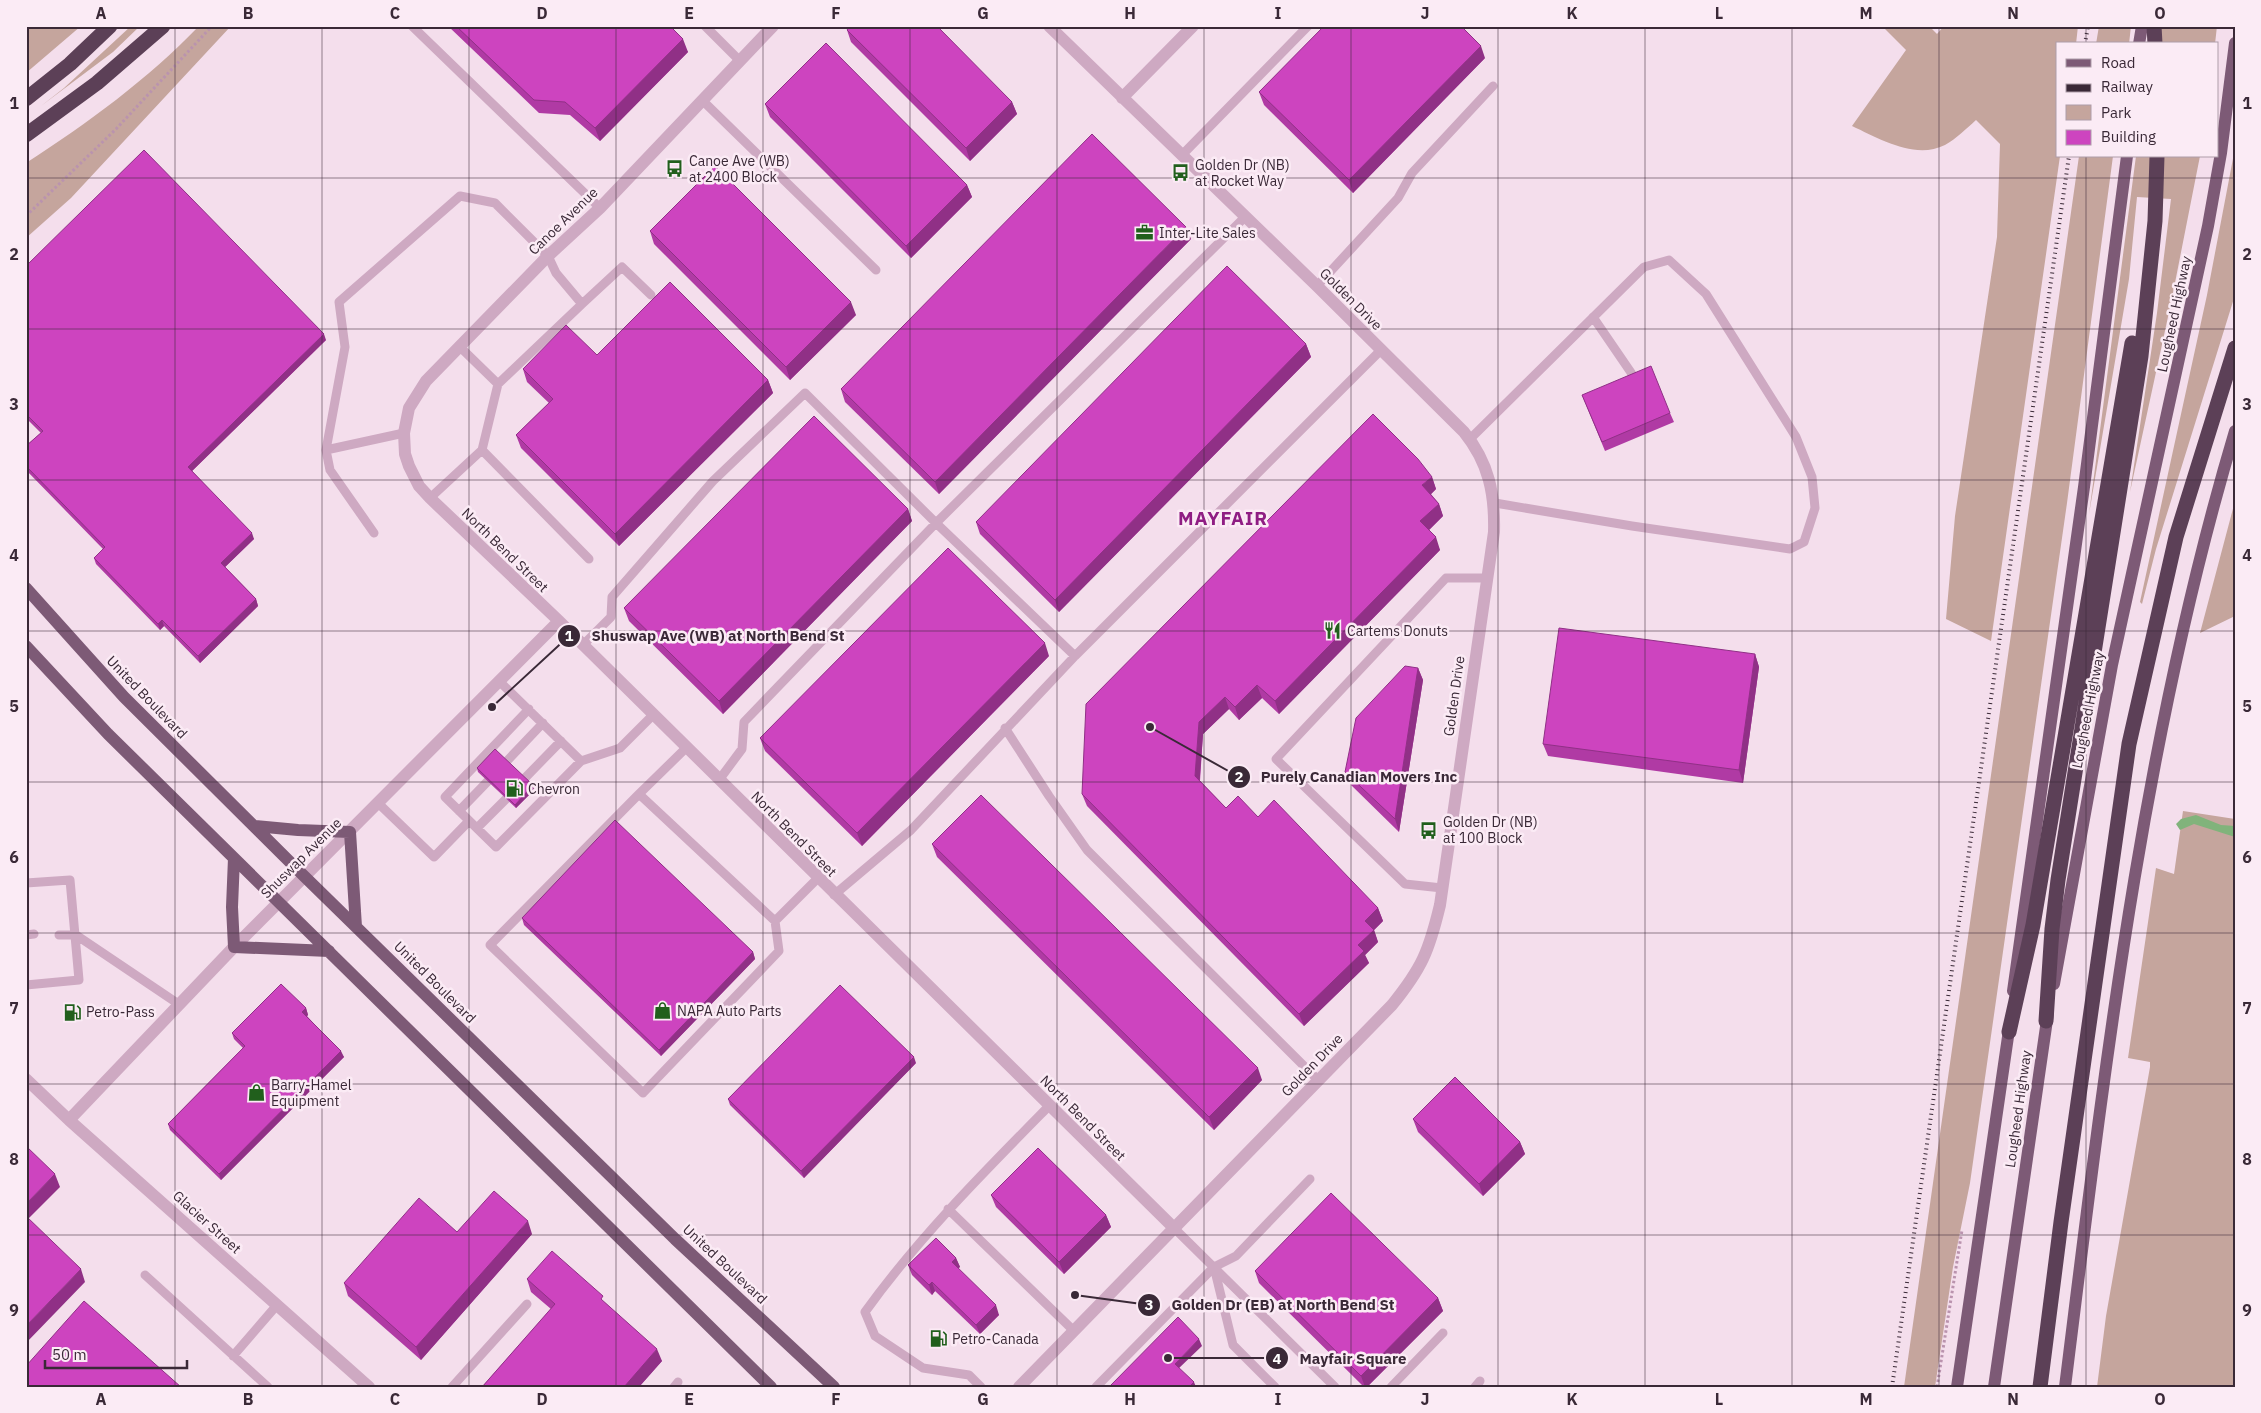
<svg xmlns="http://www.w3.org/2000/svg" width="2261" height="1413" viewBox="0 0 2261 1413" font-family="'IBM Plex Sans',sans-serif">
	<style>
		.green { fill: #c5a59d }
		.water { fill: #81b37b }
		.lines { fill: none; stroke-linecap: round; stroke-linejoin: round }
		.path { stroke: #ba93ae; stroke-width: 3; stroke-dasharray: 2.5 2.5; stroke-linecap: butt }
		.service { stroke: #cea9c2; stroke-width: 9 }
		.minor { stroke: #cea9c2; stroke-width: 12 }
		.primary { stroke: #7d5a76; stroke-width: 12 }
		.motorway { stroke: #5c4057; stroke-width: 15 }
		.rail { stroke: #3a2937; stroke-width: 4; stroke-dasharray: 1 4; stroke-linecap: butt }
		.wall { fill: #b03aa4 }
		.shaded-wall { fill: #903086 }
		.building { fill: #cd44bf; stroke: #903086 }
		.grid { fill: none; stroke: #3a2937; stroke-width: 1; stroke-opacity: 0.55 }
		.labels { text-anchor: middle; stroke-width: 5; stroke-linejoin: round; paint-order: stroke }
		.poi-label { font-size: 14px; fill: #3a2937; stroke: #fbebf5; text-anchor: start }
		.street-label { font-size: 14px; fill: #3a2937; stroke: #fbebf5 }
		.district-label { font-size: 19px; font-weight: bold; letter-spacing: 1px; fill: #8f1d83; stroke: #fbebf5 }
		.leader { fill: none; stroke: #3a2937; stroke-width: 2 }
		.callout-dot { fill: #3a2937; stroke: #fbebf5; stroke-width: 2 }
		.mark-label { font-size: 15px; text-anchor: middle; font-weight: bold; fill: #fff }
		.callout-label { font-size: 15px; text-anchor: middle; font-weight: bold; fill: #3a2937; stroke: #fbebf5; stroke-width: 5; stroke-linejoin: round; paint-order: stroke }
		.neatline { fill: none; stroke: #3a2937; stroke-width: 2 }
		.grid-label { font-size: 16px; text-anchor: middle; font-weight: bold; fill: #3a2937 }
	</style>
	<rect width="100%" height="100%" fill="#f4deec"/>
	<path class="green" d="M26 26H81L26 73Z
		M131 26H140L113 52 41 106 64 88Z
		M199 26H231L71 198 26 238V163C88 123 148 79 199 26Z
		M1882 26H1929L1937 34 1944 26H2078L2076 44H2057V156H2060L1991 641 1946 619 1955 516 1997 237 2000 144 1976 120C1967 128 1956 139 1945 145 1915 160 1880 139 1852 126L1906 50Z
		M2099 26H2131L2129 44H2096Z
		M2155 26H2217L2215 44H2153Z
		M2235 148V295L2156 549 2142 604 2140 602 2207 295Z
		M2079 156H2113L2067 503 1970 1183 1953 1267 1935 1387H1904Z
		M2136 156H2200L2171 303 2130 492 2157 313 2171 199 2137 197 2129 279 2089 514Z
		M2235 501V616L2200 633Z
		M2183 811 2235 819V1387H2097L2106 1316 2150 1067V1062L2128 1058 2156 868 2174 874Z"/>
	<path class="water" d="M2196 815 2221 825 2235 826V837L2194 824 2180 830 2176 824 2181 819Z"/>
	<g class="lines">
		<path class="path" d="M26 216 116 129 212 26
			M1937 1387 1962 1230"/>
		<path class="service" d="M412 26 600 208
			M705 26 740 61
			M702 100 876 270
			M1182 155 1308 26
			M1317 286 1398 198 1412 173 1493 86
			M582 304 498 384 482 450 589 559
			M1593 317 1632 374
			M459 346 498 384
			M1470 439 1644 267 1669 260 1706 294 1796 437 1812 477 1815 508 1804 542 1790 549 1632 526 1495 503
			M326 450 345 347 339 302 460 196 495 203 548 256 556 273 582 304 622 267 651 295
			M430 498 482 450
			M374 533 330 470 326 450 404 433
			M583 645 611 617 612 597 713 481 805 393 936 523 1246 216
			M1075 656 1381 350
			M499 681 581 761 620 748 653 715
			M529 709 445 797 496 847 581 761
			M1005 728 1049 796 1087 850 1318 1080
			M686 748 639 794 775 921 818 878
			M506 762 543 723
			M524 779 561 741
			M719 780 742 749 744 722 936 523 1075 656 911 830 834 895
			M639 794 490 945 643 1093 779 951 775 921
			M378 803 434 857 469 821
			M459 811 488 781
			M477 828 506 799
			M26 883 70 880 79 980 26 985
			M1442 888 1405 884 1276 759 1446 578H1486
			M26 935 34 934
			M59 935H76L180 1005
			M948 1209 1073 1330
			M1173 1227 1335 1387
			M1214 1267 1233 1345 1275 1387
			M145 1275 268 1387
			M233 1356 277 1305
			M452 1387 527 1304
			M674 1387 678 1382
			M981 1387 969 1375 923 1368 875 1336 865 1312C919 1237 984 1172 1049 1106
			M1096 1387 1214 1267 1236 1256 1310 1179
			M1391 1387 1443 1333
			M1475 1387 1480 1381"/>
		<path class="minor" d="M773 26 600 208 548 256 426 381 409 408 404 433 405 454 409 466 419 486 430 498 559 621 1173 1227
			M1122 98 1193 26
			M26 1079 69 1120 369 1387
			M69 1120 234 947 559 621
			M1019 1387 1392 1005C1422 968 1429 951 1440 905L1494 532C1495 494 1489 463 1464 432L1317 286 1049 26"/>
		<path class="primary" d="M2139 44 2142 26
			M26 588 124 697 304 876 675 1239 834 1387
			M26 646 108 734 771 1387
			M255 826 298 830 350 832 356 927
			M234 858 232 907 234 947 329 951
			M2054 984 2112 665 2208 226 2221 153 2235 43
			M2013 991 2084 487 2127 156
			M1957 1387 2010 1023
			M1994 1387 2048 1013
			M2065 1387C2105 1066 2142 742 2235 431"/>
		<path class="motorway" d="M2154 26 2155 44
			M26 99 70 64 110 26
			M26 135 97 83 163 26
			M2046 1021 2052 929 2058 880 2141 356 2155 221 2157 156
			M2009 1032 2033 925 2132 343
			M2040 1387 2061 1222 2129 744 2176 537 2235 348"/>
		<path class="rail" d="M2085 44 2088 26
			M1892 1387 2069 156"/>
	</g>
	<path class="wall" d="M448 26H670L688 52 600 141 570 115 539 113Z
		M847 30 1012 102 1017 114 970 161 851 42Z
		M1485 58 1353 193 1264 105 1259 92Z
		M765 104 967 185 972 197 911 258 770 117Z
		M650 231 856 315 790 380 654 244Z
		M1191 239 939 494 845 402 841 389Z
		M26 266 326 340 192 471 254 539 225 567 256 599 258 606 200 663 164 626 160 630 96 564 94 558 103 549 26 470V446L41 433 26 418Z
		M1306 344 1311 357 1059 612 980 534 976 522Z
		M597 355 768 380 773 393 619 546 521 448 516 435 549 403 527 382 523 369Z
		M1582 395 1670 413 1674 422 1605 451Z
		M1432 477 1436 489 1431 494 1439 504 1443 516 1429 530 1440 550 1279 714 1262 698 1239 720 1229 709 1203 734 1200 781 1226 808 1258 817 1378 908 1383 921 1374 930 1378 942 1365 955 1369 963 1304 1026 1087 806 1082 794Z
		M908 509 912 521 723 714 629 621 624 608Z
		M1755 654 1759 667 1743 783 1548 756 1543 744Z
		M1049 656 862 846 765 751 760 738Z
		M1418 668 1423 680 1399 832 1350 784 1345 772Z
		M477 768 535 789 516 808 478 772Z
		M932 844 1262 1080 1214 1130 937 857Z
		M522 918 753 952 755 959 661 1056 524 925Z
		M306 1008 308 1015 307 1016 344 1057 221 1180 170 1130 168 1124 243 1048 234 1039 232 1033Z
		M916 1063 804 1178 730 1105 728 1099Z
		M1413 1119 1520 1142 1525 1154 1483 1196 1418 1132Z
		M991 1195 1106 1215 1111 1227 1064 1274 996 1207Z
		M457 1232 532 1234 421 1360 348 1296 344 1283Z
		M956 1258 960 1267 958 1268 999 1315 980 1334 935 1291 932 1295 912 1275 908 1265Z
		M1255 1271 1438 1298 1443 1311 1367 1387H1364L1259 1283Z
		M527 1279 605 1303 662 1361 639 1387H482L551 1309 531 1292Z"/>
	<path class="shaded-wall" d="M683 39 688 52 600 141 595 128Z
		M1481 46 1485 58 1353 193 1349 180Z
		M1012 102 1017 114 970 161 966 148Z
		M967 185 972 197 911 258 906 246Z
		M1186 227 1191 239 939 494 935 482Z
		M851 302 856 315 790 380 786 367Z
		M324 334 326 340 190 473 188 467Z
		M1306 344 1311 357 1059 612 1055 600Z
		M768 380 773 393 619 546 615 534Z
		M1432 477 1436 489 1427 498 1422 485Z
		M1439 504 1443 516 1425 534 1420 521Z
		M908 509 912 521 723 714 719 701Z
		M252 533 254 539 223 569 221 563Z
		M1436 537 1440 550 1279 714 1275 701Z
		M256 599 258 606 200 663 198 656Z
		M162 620 164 626 160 630 158 624Z
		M1045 643 1049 656 862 846 857 833Z
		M1755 654 1759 667 1743 783 1739 770Z
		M1418 668 1423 680 1399 832 1395 819Z
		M1257 685 1262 698 1239 720 1235 707Z
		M1225 697 1229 709 1203 734 1199 789 1195 776 1199 722Z
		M533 785 535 789 516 808 515 805Z
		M1378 908 1383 921 1370 934 1365 921Z
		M1374 930 1378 942 1365 955 1369 963 1304 1026 1299 1014 1358 945Z
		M753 952 755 959 661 1056 659 1050Z
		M306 1008 308 1015 305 1018 302 1012Z
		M341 1051 344 1057 221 1180 219 1174Z
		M914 1057 916 1063 804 1178 801 1171Z
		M1258 1068 1262 1080 1214 1130 1209 1117Z
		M1520 1142 1525 1154 1483 1196 1479 1184Z
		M55 1174 60 1187 26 1221V1204Z
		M1106 1215 1111 1227 1064 1274 1059 1262Z
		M528 1221 532 1234 421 1360 416 1347Z
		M956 1258 960 1267 955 1271 952 1262Z
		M81 1269 85 1282 26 1343V1326Z
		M932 1282 935 1291 932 1295 929 1285Z
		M1438 1298 1443 1311 1367 1387H1365L1361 1376Z
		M996 1305 999 1315 980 1334 976 1325Z
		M1199 1339 1202 1346 1177 1370 1175 1364Z
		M657 1349 662 1361 639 1387H624Z
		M1194 1382 1196 1387H1189Z"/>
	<path class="building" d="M456 26H670L683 39 595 128 565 102 534 100Z
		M850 26H937L1012 102 966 148 847 30Z
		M1324 26H1461L1481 46 1349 180 1259 92Z
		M826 43 967 185 906 246 765 104Z
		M1092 134 1186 227 935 482 841 389Z
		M144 150 324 334 188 467 252 533 221 563 256 599 198 656 162 620 158 624 94 558 105 547 26 466V446L43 431 26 414V266Z
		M715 166 851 302 786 367 650 231Z
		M1227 266 1306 344 1055 600 976 522Z
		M670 282 768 380 615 534 516 435 553 399 523 369 566 325 597 355Z
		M1651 366 1670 413 1602 442 1582 395Z
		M1373 414 1418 459 1432 477 1422 485 1439 504 1420 521 1436 537 1275 701 1257 685 1235 707 1225 697 1199 722 1195 776 1226 808 1238 796 1258 817 1274 800 1378 908 1365 921 1374 930 1358 945 1364 951 1299 1014 1082 794 1086 704Z
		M814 416 908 509 719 701 624 608Z
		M948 548 1045 643 857 833 760 738Z
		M1559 628 1755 654 1739 770 1543 744Z
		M1405 666 1418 668 1395 819 1345 772 1356 718Z
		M495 749 533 785 515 805 477 768Z
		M981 795 1258 1068 1209 1117 932 844Z
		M615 820 753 952 659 1050 522 918Z
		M281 984 306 1008 302 1012 341 1051 219 1174 168 1124 245 1046 232 1033Z
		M840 985 914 1057 801 1171 728 1099Z
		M1455 1077 1520 1142 1479 1184 1413 1119Z
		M26 1146 55 1174 26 1204Z
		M1038 1148 1106 1215 1059 1262 991 1195Z
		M494 1191 528 1221 416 1347 344 1283 419 1198 457 1232Z
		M1331 1193 1438 1298 1361 1376 1255 1271Z
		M26 1216 81 1269 26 1326Z
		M936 1238 956 1258 952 1262 996 1305 976 1325 932 1282 929 1285 908 1265Z
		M552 1251 603 1296 601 1299 657 1349 624 1387H482L555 1304 527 1279Z
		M84 1301 181 1387H26V1366Z
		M1178 1317 1199 1339 1175 1364 1194 1382 1189 1387H1109Z"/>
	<path class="grid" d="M175 26V1387M322 26V1387M469 26V1387M616 26V1387M763 26V1387M910 26V1387M1057 26V1387M1204 26V1387M1351 26V1387M1498 26V1387M1645 26V1387M1792 26V1387M1939 26V1387M2086 26V44M2086 156V1387M26 178H2235M26 329H2235M26 480H2235M26 631H2235M26 782H2235M26 933H2235M26 1084H2235M26 1235H2235"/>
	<defs>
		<symbol id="bus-bare" viewBox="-9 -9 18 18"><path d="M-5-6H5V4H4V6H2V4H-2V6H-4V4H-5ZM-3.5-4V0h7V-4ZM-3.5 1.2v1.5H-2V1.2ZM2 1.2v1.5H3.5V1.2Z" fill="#215f1c" stroke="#fbebf5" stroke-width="2.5" paint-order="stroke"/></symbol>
		<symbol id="office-bare" viewBox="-9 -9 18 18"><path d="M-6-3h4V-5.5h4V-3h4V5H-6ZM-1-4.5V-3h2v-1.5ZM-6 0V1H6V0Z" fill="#215f1c" stroke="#fbebf5" stroke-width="2.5" paint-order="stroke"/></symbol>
		<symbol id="restaurant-bare" viewBox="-9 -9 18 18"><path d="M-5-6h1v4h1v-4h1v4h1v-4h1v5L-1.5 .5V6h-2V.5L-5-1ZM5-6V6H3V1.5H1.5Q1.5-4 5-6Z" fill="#215f1c" stroke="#fbebf5" stroke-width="2.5" paint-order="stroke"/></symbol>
		<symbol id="fuel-bare" viewBox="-9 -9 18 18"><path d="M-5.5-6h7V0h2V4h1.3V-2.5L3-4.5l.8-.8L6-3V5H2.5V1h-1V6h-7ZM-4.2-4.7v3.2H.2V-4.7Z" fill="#215f1c" stroke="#fbebf5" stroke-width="2.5" paint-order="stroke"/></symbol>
		<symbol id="shop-bare" viewBox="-9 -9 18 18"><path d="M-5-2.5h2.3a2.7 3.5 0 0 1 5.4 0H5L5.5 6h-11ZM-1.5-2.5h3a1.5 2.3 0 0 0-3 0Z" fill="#215f1c" stroke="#fbebf5" stroke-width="2.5" paint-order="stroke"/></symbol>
	</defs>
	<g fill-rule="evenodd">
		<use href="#bus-bare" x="662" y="156" width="25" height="25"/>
		<use href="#bus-bare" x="1168" y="160" width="25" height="25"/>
		<use href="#office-bare" x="1132" y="220" width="25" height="25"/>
		<use href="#restaurant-bare" x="1320" y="618" width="25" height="25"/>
		<use href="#fuel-bare" x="502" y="776" width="25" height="25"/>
		<use href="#bus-bare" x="1416" y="818" width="25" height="25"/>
		<use href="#shop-bare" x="650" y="998" width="25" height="25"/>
		<use href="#fuel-bare" x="60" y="1000" width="25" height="25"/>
		<use href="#shop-bare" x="244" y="1080" width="25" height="25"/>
		<use href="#fuel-bare" x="926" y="1326" width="25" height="25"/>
	</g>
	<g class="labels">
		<g class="poi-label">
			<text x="689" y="166">Canoe Ave (WB)<tspan x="689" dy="16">at 2400 Block</tspan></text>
			<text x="1195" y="170">Golden Dr (NB)<tspan x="1195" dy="16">at Rocket Way</tspan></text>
			<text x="1159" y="238">Inter-Lite Sales</text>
			<text x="1347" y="636">Cartems Donuts</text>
			<text x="528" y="794">Chevron</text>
			<text x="1443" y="827">Golden Dr (NB)<tspan x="1443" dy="16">at 100 Block</tspan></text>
			<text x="677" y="1016">NAPA Auto Parts</text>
			<text x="86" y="1017">Petro-Pass</text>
			<text x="271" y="1090">Barry-Hamel<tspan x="271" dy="16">Equipment</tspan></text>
			<text x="952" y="1344">Petro-Canada</text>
		</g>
		<g class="street-label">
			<text transform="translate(563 221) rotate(-44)" y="5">Canoe Avenue</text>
			<text transform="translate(1351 299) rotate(45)" y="5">Golden Drive</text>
			<text transform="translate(2174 314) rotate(-78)" y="5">Lougheed Highway</text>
			<text transform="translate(505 550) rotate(44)" y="5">North Bend Street</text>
			<text transform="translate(1454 696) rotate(-82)" y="5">Golden Drive</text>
			<text transform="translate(147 697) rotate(46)" y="5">United Boulevard</text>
			<text transform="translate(2088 710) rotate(-79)" y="5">Lougheed Highway</text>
			<text transform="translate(794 834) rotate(45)" y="5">North Bend Street</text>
			<text transform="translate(301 858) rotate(-45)" y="5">Shuswap Avenue</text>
			<text transform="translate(435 982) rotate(45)" y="5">United Boulevard</text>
			<text transform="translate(1312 1065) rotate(-46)" y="5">Golden Drive</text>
			<text transform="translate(2018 1109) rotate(-82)" y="5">Lougheed Highway</text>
			<text transform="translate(1083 1118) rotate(45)" y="5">North Bend Street</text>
			<text transform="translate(207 1222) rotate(42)" y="5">Glacier Street</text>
			<text transform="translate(725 1264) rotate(43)" y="5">United Boulevard</text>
		</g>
		<g class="district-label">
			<text x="1223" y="525">MAYFAIR</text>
		</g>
	</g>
	<path class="leader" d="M492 707L569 636M1150 727L1239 777M1075 1295L1149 1305M1168 1358L1277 1358"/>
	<g class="callout-dot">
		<circle cx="492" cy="707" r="5"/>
		<circle cx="1150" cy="727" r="5"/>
		<circle cx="1075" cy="1295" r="5"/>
		<circle cx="1168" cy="1358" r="5"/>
		<circle cx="569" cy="636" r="12"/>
		<circle cx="1239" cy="777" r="12"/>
		<circle cx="1149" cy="1305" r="12"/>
		<circle cx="1277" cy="1358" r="12"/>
	</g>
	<g class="mark-label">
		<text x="569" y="641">1</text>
		<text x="1239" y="782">2</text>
		<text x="1149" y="1310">3</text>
		<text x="1277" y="1364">4</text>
	</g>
	<g class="callout-label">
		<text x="718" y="641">Shuswap Ave (WB) at North Bend St</text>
		<text x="1359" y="782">Purely Canadian Movers Inc</text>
		<text x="1283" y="1310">Golden Dr (EB) at North Bend St</text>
		<text x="1353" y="1364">Mayfair Square</text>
	</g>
	<rect width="2261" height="1413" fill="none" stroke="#fbebf5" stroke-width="55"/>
	<rect x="2056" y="42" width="162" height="115" fill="#fbebf5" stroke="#ae9da9"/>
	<rect x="2066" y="59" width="25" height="8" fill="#7d5a76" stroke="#ae9da9"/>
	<text x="2101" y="68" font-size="15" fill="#3a2937">Road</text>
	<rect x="2066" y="84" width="25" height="8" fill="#3a2937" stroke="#ae9da9"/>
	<text x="2101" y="92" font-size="15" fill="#3a2937">Railway</text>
	<rect x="2066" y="105" width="25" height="15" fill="#c5a59d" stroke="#ae9da9"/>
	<text x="2101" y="118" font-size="15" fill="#3a2937">Park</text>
	<rect x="2066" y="130" width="25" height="15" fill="#cd44bf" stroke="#ae9da9"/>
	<text x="2101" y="142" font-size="15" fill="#3a2937">Building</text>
	<path d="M45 1360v8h142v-8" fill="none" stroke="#3a2937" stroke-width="2.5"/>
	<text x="52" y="1360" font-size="15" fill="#3a2937" stroke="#fbebf5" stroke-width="4" paint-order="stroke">50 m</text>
	<rect x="28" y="28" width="2206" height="1358" class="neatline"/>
	<g class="grid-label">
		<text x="101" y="19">A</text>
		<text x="248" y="19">B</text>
		<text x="395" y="19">C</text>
		<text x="542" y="19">D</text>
		<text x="689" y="19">E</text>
		<text x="836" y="19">F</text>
		<text x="983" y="19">G</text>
		<text x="1130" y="19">H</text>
		<text x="1278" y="19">I</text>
		<text x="1425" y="19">J</text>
		<text x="1572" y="19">K</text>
		<text x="1719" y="19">L</text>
		<text x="1866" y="19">M</text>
		<text x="2013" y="19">N</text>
		<text x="2160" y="19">O</text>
		<text x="14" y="109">1</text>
		<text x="2247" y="109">1</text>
		<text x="14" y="260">2</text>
		<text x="2247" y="260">2</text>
		<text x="14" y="410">3</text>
		<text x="2247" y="410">3</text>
		<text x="14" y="561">4</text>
		<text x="2247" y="561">4</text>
		<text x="14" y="712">5</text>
		<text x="2247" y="712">5</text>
		<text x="14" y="863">6</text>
		<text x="2247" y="863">6</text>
		<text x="14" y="1014">7</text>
		<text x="2247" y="1014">7</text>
		<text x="14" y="1165">8</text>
		<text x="2247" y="1165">8</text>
		<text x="14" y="1316">9</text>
		<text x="2247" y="1316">9</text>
		<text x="101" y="1405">A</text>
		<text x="248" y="1405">B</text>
		<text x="395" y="1405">C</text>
		<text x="542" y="1405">D</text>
		<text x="689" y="1405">E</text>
		<text x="836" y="1405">F</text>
		<text x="983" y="1405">G</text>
		<text x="1130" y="1405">H</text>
		<text x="1278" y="1405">I</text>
		<text x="1425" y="1405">J</text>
		<text x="1572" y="1405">K</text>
		<text x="1719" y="1405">L</text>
		<text x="1866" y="1405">M</text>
		<text x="2013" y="1405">N</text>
		<text x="2160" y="1405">O</text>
	</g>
</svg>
